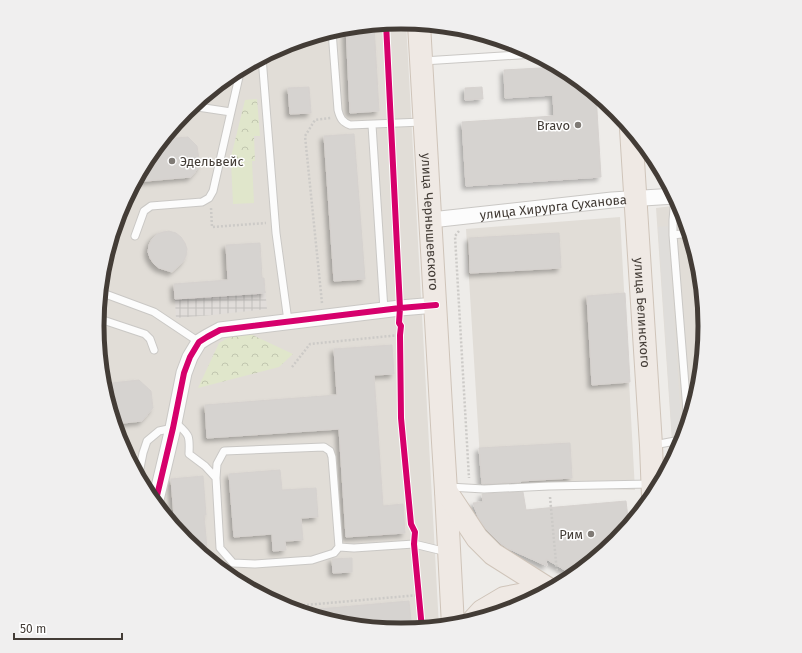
<svg xmlns="http://www.w3.org/2000/svg" width="802" height="653" viewBox="0 0 802 653" font-family="'Fira Sans',sans-serif">
	<style>
		.residential { fill: #e1ddd7 }
		.commercial { fill: #ede2da }
		.industrial { fill: url(#industrial-grid) }
		.park { fill: url(#park-crowns) }
		.pitch { fill: #e0e6cb }
		.parking { fill: #dfddda }
		.building { fill: #d6d3d0; stroke: #d6d2cf; filter: url(#shadow) }
		.lines { fill: none; stroke-linecap: round; stroke-linejoin: round }
		.lane-casing { stroke: #cac8c5; stroke-width: 9 }
		.street-casing { stroke: #cac8c5; stroke-width: 17 }
		.primary-casing { stroke: #cfc4b9; stroke-width: 24 }
		.path { stroke: #cccac7; stroke-width: 2.5; stroke-dasharray: 2 2; stroke-linecap: butt }
		.lane { stroke: #fcfcfc; stroke-width: 7 }
		.street { stroke: #fcfcfc; stroke-width: 15 }
		.primary { stroke: #efe9e4; stroke-width: 22 }
		.cycleway-casing { stroke: #fff; stroke-width: 8 }
		.cycleway { stroke: #d6006c; stroke-width: 6 }
		.poi-dot { fill: #7f7a75; stroke: #fff; stroke-width: 1.5 }
		.labels { text-anchor: middle; stroke-width: 3; stroke-linejoin: round; paint-order: stroke }
		.poi-label { font-size: 13px; fill: #433c36; stroke: #fff; text-anchor: end }
		.street-label { font-size: 13px; fill: #433c36; stroke: #fff }
		.rim { fill: none; stroke: #433c36; stroke-width: 5 }
	</style>
	<defs>
		<pattern id="industrial-grid" width="8" height="8" patternUnits="userSpaceOnUse"><rect width="8" height="8" fill="#e1ddda"/><path d="M0 4h8M4 0v8" fill="none" stroke="#c2bfbc"/></pattern>
		<pattern id="park-crowns" width="20" height="18" patternUnits="userSpaceOnUse"><rect width="20" height="18" fill="#e0e6cb"/><path d="M2 6a3 3 0 1 1 6 0M12 15a3 3 0 1 1 6 0" fill="none" stroke="#c1c6af"/></pattern>
		<filter id="shadow"><feDropShadow dx="-3.5" dy="3.5" stdDeviation="2" flood-color="#0004"/></filter>
	</defs>
	<rect width="100%" height="100%" fill="#eeece9"/>
	<path class="residential" d="M401 22H406L439 627 401 631 341 625 284 608 232 580 186 542 148 495 120 443 102 386 97 326 102 267 120 210 148 157 186 111 232 73 285 45 342 28Z
		M680 205 682 210 700 267 705 327 700 386 682 443 676 456H673L656 208Z
		M620 217 635 490 545 488 482 492 466 229Z"/>
	<path class="commercial" d="M676 456 665 476 664 457Z"/>
	<path class="industrial" d="M264 278 267 309 212 315 176 318 174 284Z"/>
	<path class="park" d="M257 99 260 136H254L255 161H230L245 100Z
		M242 330 293 354 279 367 198 388 219 343Z"/>
	<path class="pitch" d="M252 161 254 203 233 204 231 162Z"/>
	<path class="parking" d="M668 226 682 435 672 436 658 227Z"/>
	<path class="building" d="M374 25 379 111 350 113 346 27Z
		M558 67 570 73 596 94 601 177 466 186 462 122 554 116 553 95 505 98 504 70Z
		M309 87 311 113 290 114 288 88Z
		M482 87 483 99 465 100V88Z
		M354 134 365 279 334 281 324 136Z
		M188 137 197 146 200 166 191 177 135 182 148 157 163 139Z
		M169 231 176 233 181 237 185 243 187 249 186 256 183 262 172 272 159 268 154 264 150 258 148 252 149 245 152 239 157 234 163 232Z
		M559 233 561 268 470 273 469 238Z
		M260 243 262 278H264L265 293 175 299 174 284 228 280 226 245Z
		M625 293 630 382 592 385 587 296Z
		M392 345 394 374 374 375 383 506 403 504 405 533 346 537 339 429 207 438 205 405 337 395 334 349Z
		M139 380 151 391 153 408 142 421 114 424 102 384Z
		M570 443 572 478 521 481V482L482 484 479 448Z
		M280 470 282 490 316 488 318 517 301 518 303 540 285 541 286 550 273 551 272 534 234 537 229 474Z
		M203 476 206 515H204L208 560 186 542 175 529 171 479Z
		M523 492 526 510 557 507 626 501 629 527 616 542 575 576 546 559 547 566 507 548 499 542 487 530 479 519 473 503 483 502 482 494Z
		M352 558V572L333 573 332 559Z
		M409 601 412 630 401 631 341 625 296 611Z"/>
	<g class="lines">
		<defs>
			<path id="lane" d="M332 31 338 110C340 118 342 122 350 125L422 122
				M262 57 276 233 288 321
				M423 61 534 54
				M191 106 231 112
				M372 125 384 310
				M675 197 673 220V235L688 423
				M673 235 689 233
				M135 236 144 211 151 206 202 202 209 198 213 191 241 68
				M100 292 154 312 199 342
				M97 318 145 334 150 339 154 350
				M175 422C189 435 190 434 189 454L205 466 216 478 220 548 233 563 255 564 312 560 334 553 339 547
				M654 445 675 441H683
				M138 478 143 453 147 441 159 431 173 428
				M216 478 217 464 224 451 324 447 330 451 332 457 339 547 354 548 414 544 447 552
				M449 487 484 489 549 486 650 484"/>
			<g id="street">
				<path id="s1" d="M431 220 612 200 675 196"/>
				<path d="M155 504 173 428 184 373 190 357 199 342 207 337 220 330 400 308 436 305"/>
			</g>
			<g id="primary">
				<path id="s2" d="M419 24 443 442 446 491 453 626"/>
				<path id="s3" d="M631 129 651 445 653 497"/>
				<path d="M446 491 477 538 493 554 550 590"/>
				<path d="M472 622 482 611 504 598 525 594 542 595"/>
			</g>
		</defs>
		<use href="#lane" class="lane-casing"/>
		<use href="#street" class="street-casing"/>
		<use href="#primary" class="primary-casing"/>
		<path class="path" d="M386 23 391 114
			M392 133 399 294
			M211 208 212 227 266 223
			M459 231 455 236 469 478
			M322 303 305 136 315 120 331 118
			M399 323 400 335 401 418 413 535
			M292 367 310 344 400 335
			M550 497 557 573
			M414 554 419 595 422 629
			M283 607 419 595"/>
		<use href="#lane" class="lane"/>
		<use href="#street" class="street"/>
		<use href="#primary" class="primary"/>
		<defs>
			<path id="cycleway" d="M386 23 400 308 399 323 401 326 400 335 401 418 411 524 415 532 414 544 422 629
				M155 504 173 428 184 373 190 357 199 342 207 337 220 330 400 308 436 305"/>
		</defs>
		<use href="#cycleway" class="cycleway-casing"/>
		<use href="#cycleway" class="cycleway"/>
	</g>
	<g class="poi-dot">
		<circle cx="578" cy="125" r="4"/>
		<circle cx="172" cy="161" r="4"/>
		<circle cx="591" cy="534" r="4"/>
	</g>
	<g class="labels">
		<g class="poi-label">
			<text x="570" y="130">Bravo</text>
			<text x="180" y="166" text-anchor="start">Эдельвейс</text>
			<text x="583" y="539">Рим</text>
		</g>
		<g class="street-label">
			<text dy="5" stroke="none"><textPath href="#s1" startOffset="123">улица Хирурга Суханова</textPath></text>
			<text dy="5" stroke="none"><textPath href="#s2" startOffset="198">улица Чернышевского</textPath></text>
			<text dy="5" stroke="none"><textPath href="#s3" startOffset="184">улица Белинского</textPath></text>
		</g>
	</g>
	<path d="M0 0H802V653H0ZM104 326a297 297 0 1 1 594 0a297 297 0 1 1-594 0Z" fill="#f0efef" fill-rule="evenodd"/>
	<path class="rim" d="M104 326a297 297 0 1 1 594 0a297 297 0 1 1-594 0Z"/>
	<path d="M14 633v6h108v-6" fill="none" stroke="#433c36" stroke-width="2"/>
	<text x="20" y="633" font-size="12" fill="#433c36" stroke="#ffffff" stroke-width="3" paint-order="stroke">50 m</text>
</svg>
